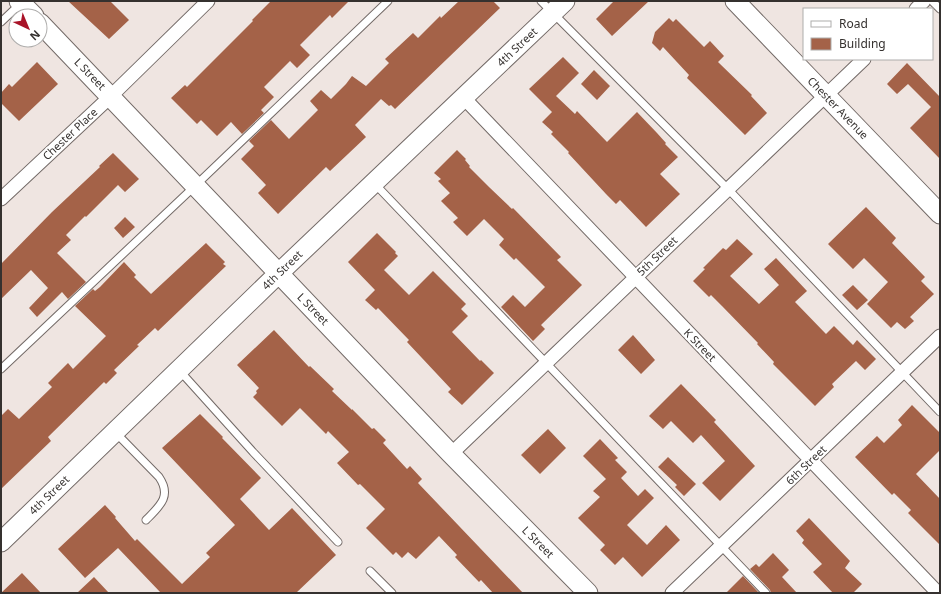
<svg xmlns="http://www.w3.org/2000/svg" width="941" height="594" viewBox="0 0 941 594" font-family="'Noto Sans',sans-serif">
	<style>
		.building { fill: #a46248 }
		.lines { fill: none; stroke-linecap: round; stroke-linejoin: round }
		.lane-casing { stroke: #736a67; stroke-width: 9 }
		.street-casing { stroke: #736a67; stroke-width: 15 }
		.secondary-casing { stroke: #736a67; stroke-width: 21 }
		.lane { stroke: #fff; stroke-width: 7 }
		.street { stroke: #fff; stroke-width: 13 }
		.secondary { stroke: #fff; stroke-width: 19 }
		.labels { text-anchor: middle; stroke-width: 4; stroke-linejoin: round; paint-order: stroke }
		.street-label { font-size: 11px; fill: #35312f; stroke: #fff }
	</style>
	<rect width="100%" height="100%" fill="#efe5e1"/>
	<path class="building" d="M68 1H110L129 20 109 39Z
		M271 1H349L332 18 330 15 300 45 310 55 297 68 290 61 264 87 274 97 261 110 264 113 242 134 231 122 217 136 201 120 197 124 171 98 185 85 187 87 253 21 252 20Z
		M459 1H493L500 8 395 109 391 105 389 106 381 99 355 125 366 137 330 171 326 167 278 214 258 193 266 185 241 159 254 146 249 141 271 120 289 139 318 110 310 101 321 90 331 99 346 84 352 76 366 86 389 63 385 59 413 33 418 38 440 16 441 18Z
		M614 1H649L612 36 596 19Z
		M669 18 673 22 676 19 704 47 710 41 724 56 718 62 752 95 751 96 767 113 745 135 687 78 689 75 663 47 660 51 652 43 655 32Z
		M563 57 579 73 556 96 575 114 577 111 607 142 637 112 657 133 666 143 665 144 678 157 660 174 680 194 646 227 620 200 616 204 606 194 568 153 569 152 551 134 553 132 542 122 552 112 529 89Z
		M37 62 58 84 19 121 1 103V93L9 84 12 87Z
		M907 63 940 97V159L910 128 931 107 908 84 897 94 887 84Z
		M594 70 610 86 597 100 581 84Z
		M457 150 466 159 465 160 470 166 469 167 489 187 512 209 513 208 561 257 557 260 582 285 541 325 545 329 533 341 501 307 513 295 525 307 545 287 516 258 514 260 499 245 504 239 484 219 467 236 453 222 458 218 441 201 450 193 438 181 441 179 434 173Z
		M113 153 139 179 125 192 118 185 86 217 85 216 66 235 71 240 57 253 86 282 68 299 62 292 37 317 29 308 48 288 31 270 1 299V264L52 212 100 167 99 166Z
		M866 207 896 238 892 243 925 277 921 281 934 294 910 317 914 321 905 329 897 322 891 328 867 304 888 282 864 258 853 269 828 244Z
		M125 217 135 227 123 238 114 228Z
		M377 233 396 252 395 253 398 256 384 270 409 295 433 271 466 304 461 309 468 316 452 332 480 361 481 360 494 373 462 405 448 392 451 389 407 342 409 340 378 308 376 310 365 300 375 290 348 262Z
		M737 239 753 254 730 276 759 304 779 285 764 269 776 258 807 291 795 302 826 334 834 326 853 345 857 340 876 359 865 370 856 361 832 384 834 387 815 406 773 364 774 362 757 344 758 343 722 306 711 295 709 297 693 281 705 269 703 268 723 248 726 250Z
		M206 243 225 262 223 264 226 266 158 331 155 328 137 345 139 346 114 370 117 373 106 384 104 382 48 437 51 441 1 489V416L8 409 19 419 52 387 48 383 68 363 73 369 106 336 75 306 93 289 95 291 100 287 124 262 136 275 134 277 151 294Z
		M853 285 868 300 857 310 842 295Z
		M274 330 309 367 310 366 334 389 332 391 352 410V409L372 429 374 428 386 440 383 443 407 469 410 466 422 479 418 483 523 593H493L481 580 479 582 455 557 457 555 439 536 416 559 408 552 402 558 396 552 393 555 366 528 385 509 360 484 358 485 337 463 349 452 328 431 326 434 300 408 282 426 253 397 257 393 256 391 259 388 237 365Z
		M633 335 655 360 641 374 618 350Z
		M681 384 716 420 714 422 755 466 720 501 702 483 725 461 701 435 693 443 671 421 663 429 649 416Z
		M912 405 940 433V450L916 474 940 499V545L908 513 911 510 894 493 892 495 855 457 877 436 884 443 902 425 898 420Z
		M200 414 223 437 222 438 261 478 240 499 269 530 292 508 336 555 296 593H161L118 548 85 578 58 549 105 505 116 517 115 518 135 541 137 539 182 584 210 557 206 553 235 525 162 448Z
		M548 429 566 448 540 474 521 455Z
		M600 439 618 458 615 460 627 472 621 478 638 496 645 489 654 498 627 525 647 545 666 525 680 540 642 577 623 557 615 565 600 550 605 545 578 518 600 497 593 491 606 479 583 456Z
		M668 457 696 484 684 496 675 487 677 485 658 467Z
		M809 518 850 561 845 568 862 584 853 593H833L813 572 822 564 802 543 804 540 796 531Z
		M773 553 789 570 782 577 797 593H771L770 590 750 569 756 564 759 567Z
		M22 573 41 593H1Z
		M743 576 759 593H726Z
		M94 577 109 593H77Z"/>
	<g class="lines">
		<defs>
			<path id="lane" d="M541 1 728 189 940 412
				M932 1 940 9
				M1 22 20 4
				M374 183 766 593
				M1 369 196 185 388 1
				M179 370 253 452 338 542
				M115 432 159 477C172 496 160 506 146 520
				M370 571 392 593"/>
			<path id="street" d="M916 9 924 1
				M463 97 938 593
				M1 199 111 96 208 1
				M451 454 864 59
				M672 593 940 336"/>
			<path id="secondary" d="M19 1 34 16
				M735 1 940 214
				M40 23 451 454 588 593
				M1 542 279 273 565 1"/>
		</defs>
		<use href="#lane" class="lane-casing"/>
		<use href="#street" class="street-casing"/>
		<use href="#secondary" class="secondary-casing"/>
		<use href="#lane" class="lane"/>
		<use href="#street" class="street"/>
		<use href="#secondary" class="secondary"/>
	</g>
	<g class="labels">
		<g class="street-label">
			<text transform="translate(517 47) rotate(-43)" y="4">4th Street</text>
			<text transform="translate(90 74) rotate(46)" y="4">L Street</text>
			<text transform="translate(838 108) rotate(46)" y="4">Chester Avenue</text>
			<text transform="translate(70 134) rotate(-43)" y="4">Chester Place</text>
			<text transform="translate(657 256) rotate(-44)" y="4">5th Street</text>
			<text transform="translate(282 270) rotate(-44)" y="4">4th Street</text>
			<text transform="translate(313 309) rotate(46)" y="4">L Street</text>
			<text transform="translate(700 345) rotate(46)" y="4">K Street</text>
			<text transform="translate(806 465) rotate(-44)" y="4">6th Street</text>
			<text transform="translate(49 495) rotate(-44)" y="4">4th Street</text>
			<text transform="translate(538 542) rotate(45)" y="4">L Street</text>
		</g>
	</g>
	<rect width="941" height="594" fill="none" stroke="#35312f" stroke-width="4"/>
	<rect x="803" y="8" width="130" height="52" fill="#ffffff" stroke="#aeadac"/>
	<rect x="811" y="21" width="20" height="6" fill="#ffffff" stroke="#aeadac"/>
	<text x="839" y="28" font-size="12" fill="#35312f">Road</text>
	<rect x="811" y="38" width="20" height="12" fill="#a46248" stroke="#aeadac"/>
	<text x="839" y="48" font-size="12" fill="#35312f">Building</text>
	<g transform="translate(28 28) rotate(136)"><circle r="19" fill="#ffffff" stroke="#aeadac"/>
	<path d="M0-3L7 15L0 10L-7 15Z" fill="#a91328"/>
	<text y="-6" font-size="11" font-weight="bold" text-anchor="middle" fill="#35312f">N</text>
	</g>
</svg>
